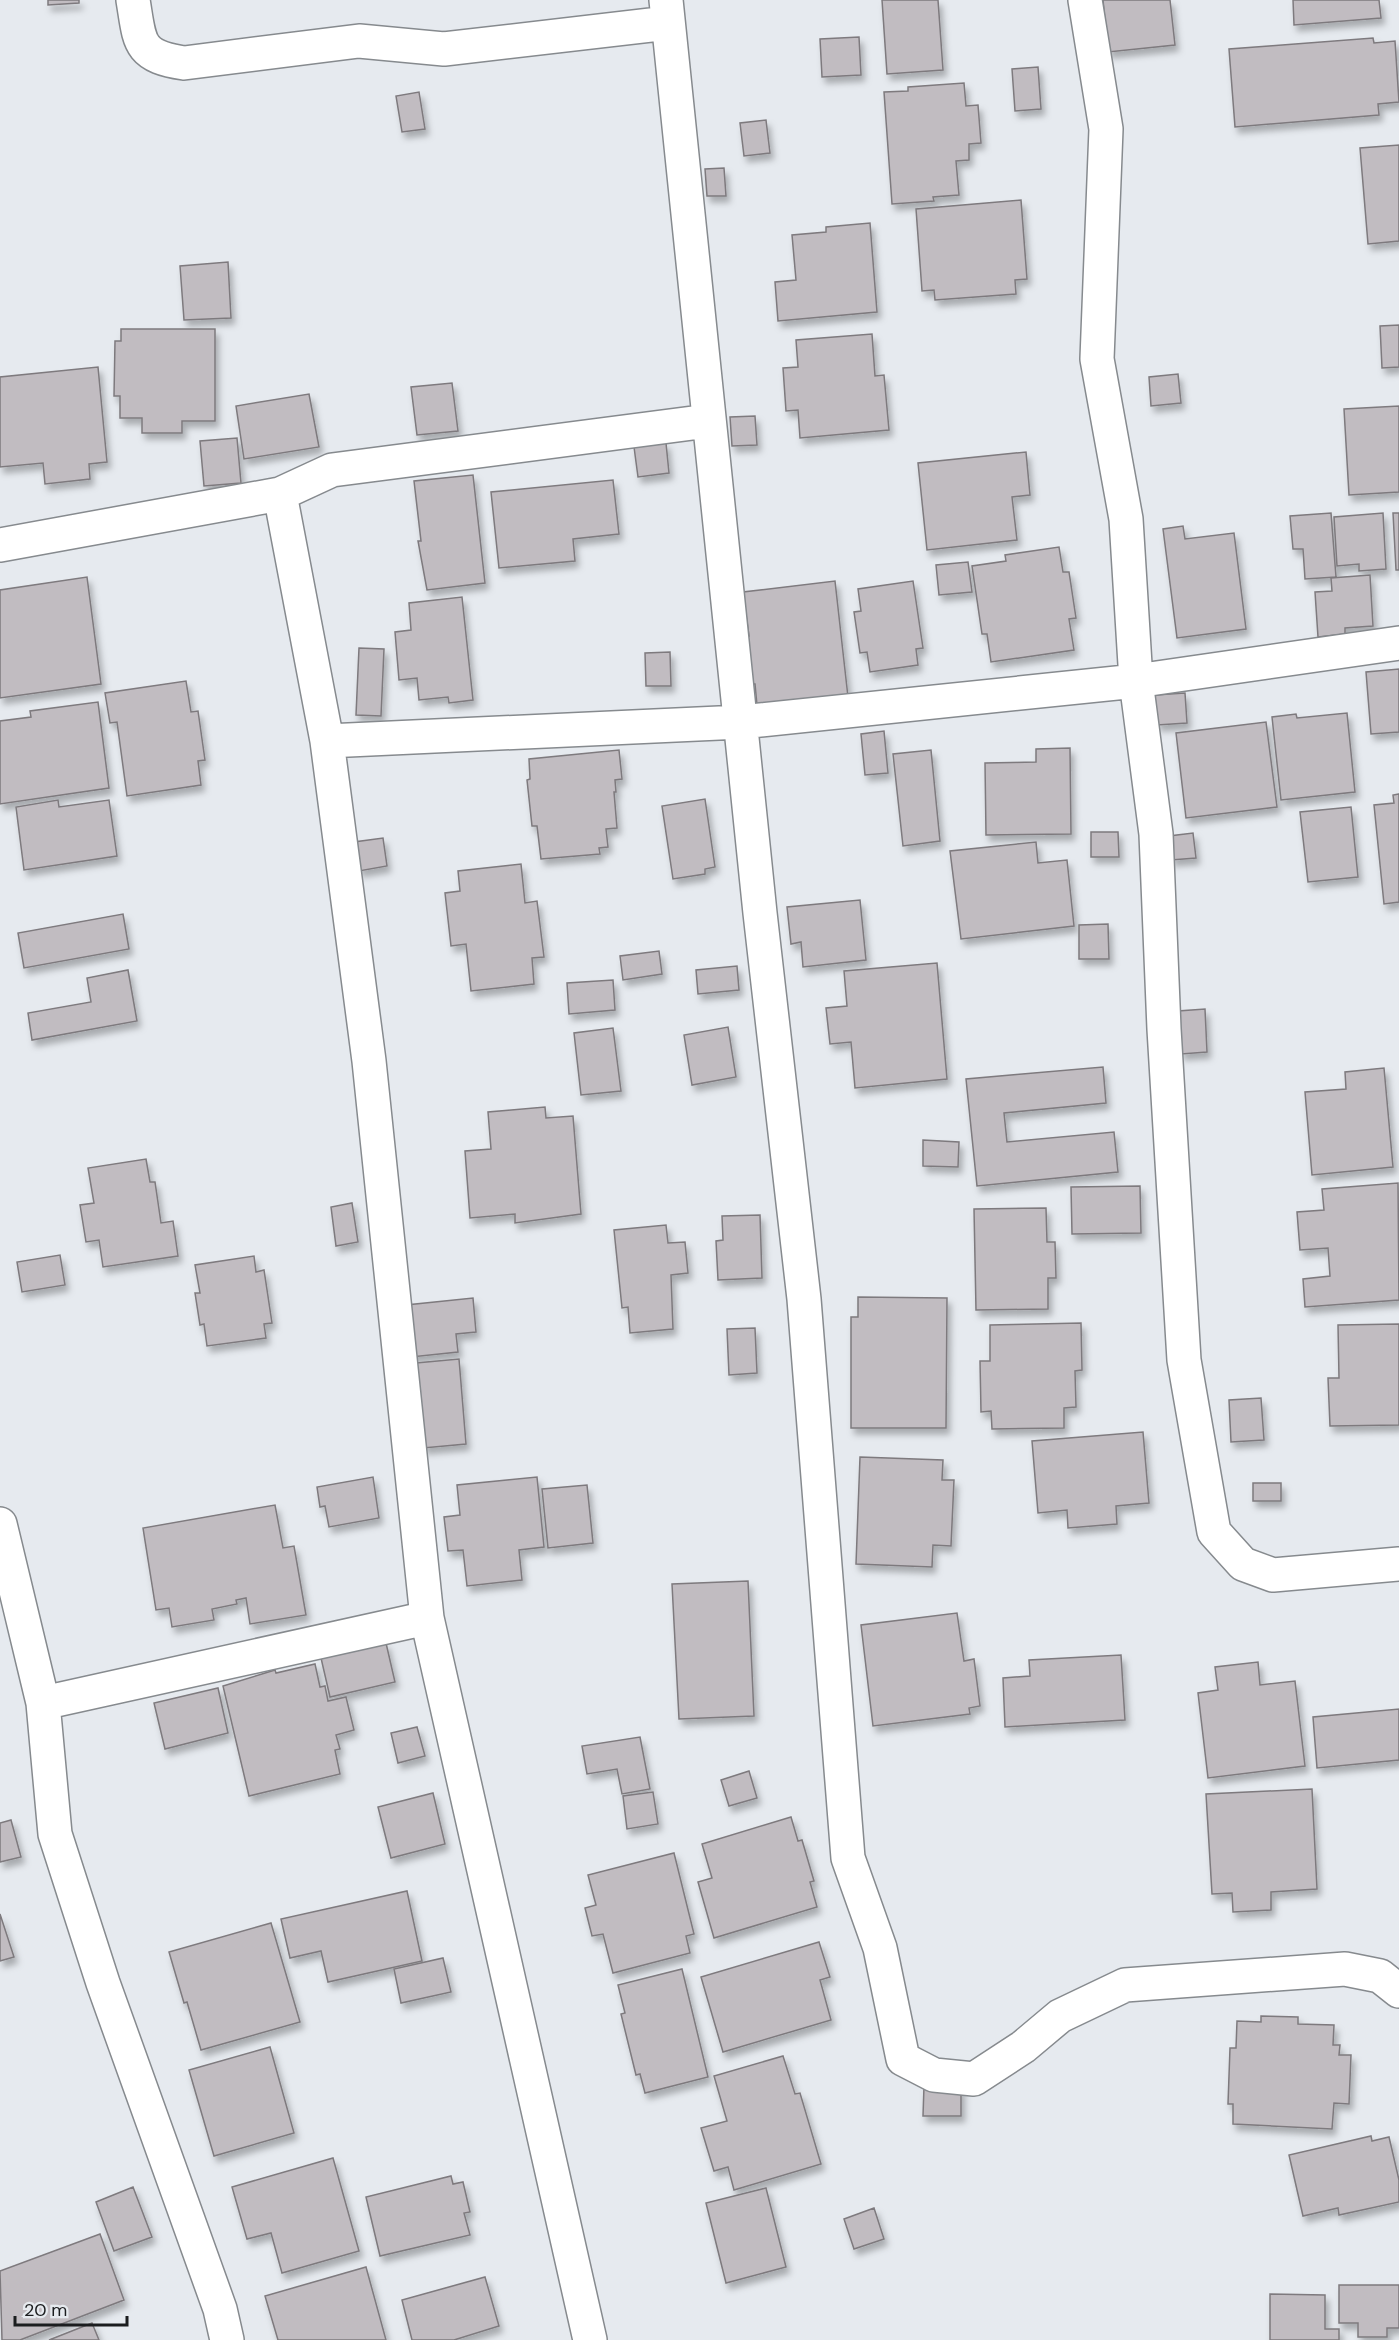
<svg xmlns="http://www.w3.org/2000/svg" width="1399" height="2340" viewBox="0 0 1399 2340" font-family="'DM Sans',sans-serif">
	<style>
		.building { fill: #c1bcc1; stroke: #7e7a7e; stroke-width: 1.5; filter: url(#shadow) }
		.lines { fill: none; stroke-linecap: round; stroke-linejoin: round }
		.minor-casing { stroke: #868a8e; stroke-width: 36 }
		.minor { stroke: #fff; stroke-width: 33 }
	</style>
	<defs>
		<filter id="shadow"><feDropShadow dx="3.5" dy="6" stdDeviation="3" flood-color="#0004"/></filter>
	</defs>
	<rect width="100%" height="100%" fill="#e6eaef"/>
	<path class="building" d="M48 0H79V3L48 5Z
		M882 0H938L943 70 887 74Z
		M1103 0H1170L1175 45 1108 52Z
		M1293 0H1379L1381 18 1294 25Z
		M859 37 861 75 822 77 820 39Z
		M1373 38 1374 43 1395 41 1399 102 1378 104 1379 115 1235 127 1229 49Z
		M1038 67 1041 109 1015 111 1012 69Z
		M964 83 966 106 978 105 981 143 969 144V160L956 161 959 195 933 197 934 201 892 204 884 92 908 91V87Z
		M419 92 425 129 402 132 396 96Z
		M766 120 770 153 744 156 740 123Z
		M1399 145V241L1368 244 1360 148Z
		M724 168 726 196H707L705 169Z
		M1021 200 1027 279 1015 280 1016 294 935 300 934 290 922 291 916 209Z
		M870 223 877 312 778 321 775 282 796 280 792 235 826 232V227Z
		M228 262 231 318 184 320 180 266Z
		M1399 325V367L1382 368 1380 326Z
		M121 329H215V421H182V433H142V418H120V396H114L115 341H121Z
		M872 334 875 376 884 375 889 430 800 438 798 410 786 411 783 368 798 367 796 340Z
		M98 367 107 462 89 464 90 479 45 484 43 463 0 467V377Z
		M1178 374 1181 403 1151 406 1149 377Z
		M452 383 458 431 417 435 411 387Z
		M309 394 319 447 244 459 236 406Z
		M1399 406V492L1349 495 1344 409Z
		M755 416 757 445 732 446 730 417Z
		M237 438 241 483 204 486 200 441Z
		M666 443 669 473 638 477 634 447Z
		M1026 452 1030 495 1012 497 1017 540 927 550 918 463Z
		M473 475 485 583 427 590 418 541H421L414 481Z
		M613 480 619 534 573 539 575 561 499 568 491 492Z
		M1331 513 1336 577 1305 579 1303 549H1293L1290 516Z
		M1383 513 1386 569 1359 571V564L1337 566 1334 517Z
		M1393 513H1399V570H1396Z
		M1183 526 1185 539 1234 533 1246 629 1177 638 1163 529Z
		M1059 547 1063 572H1069L1076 618 1069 619 1074 650 991 662 987 634H982L972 566 1006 561 1005 555Z
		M968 562 972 592 939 595 936 565Z
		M1370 575 1373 626 1345 628V634L1318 637 1315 592 1332 591 1331 578Z
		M87 577 101 684 0 698V590Z
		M835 581 849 706 758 716 755 684H748L742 637 749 636 743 592Z
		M913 581 923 648 916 649 918 665 870 672 867 652 860 653 854 612 861 611 858 589Z
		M462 597 473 700 449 703 448 697 419 700 417 678 399 680 395 632 411 630 409 603Z
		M359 648 384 649 381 716 356 715Z
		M670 652 671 686H646L645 653Z
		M1399 669V732L1371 734 1366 672Z
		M186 681 191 712 198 711 205 760 198 761 201 785 127 796 117 722 110 723 105 693Z
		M1185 693 1187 723 1157 725 1155 695Z
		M98 702 109 788 0 804V721L31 717 30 711Z
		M1347 713 1355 792 1281 800 1272 717 1296 714 1297 718Z
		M1266 722 1277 807 1186 818 1176 733Z
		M884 731 888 773 865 775 861 734Z
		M1070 748 1071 834 986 835 985 763 1036 762V749Z
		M619 750 622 779 615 780 616 792H614L617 828 606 829 608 847 599 848 600 854 541 859 537 826H532L527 780 530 779 529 759Z
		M931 750 940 841 903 846 893 754Z
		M1399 794V902L1384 904 1374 805 1394 803 1393 795Z
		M705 799 715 867 705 869V874L673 879 662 806Z
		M58 800 59 807 109 800 117 856 24 870 16 807Z
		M1351 807 1358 877 1308 882 1300 812Z
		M1091 832H1118L1119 857H1091Z
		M1193 833 1196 858 1171 860 1169 836Z
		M383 838 387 866 359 871 354 842Z
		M1036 842 1038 863 1067 860 1074 926 961 939 950 851Z
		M521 864 525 903 537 901 544 957 532 958 534 984 471 991 466 944 451 946 445 893 460 891 458 871Z
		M860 900 866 960 803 967 801 942 791 944 787 907Z
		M123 914 129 949 24 968 18 933Z
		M1108 924 1109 959H1079V925Z
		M659 951 662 974 623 980 620 956Z
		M937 963 947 1079 855 1088 851 1042 830 1044 826 1008 847 1006 844 971Z
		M737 966 739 990 698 994 696 970Z
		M128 970 137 1021 32 1040 28 1013 91 1002 87 978Z
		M613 980 615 1010 569 1014 567 983Z
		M1205 1009 1207 1052 1181 1054 1178 1011Z
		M728 1027 736 1077 692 1085 684 1035Z
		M613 1028 621 1091 581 1095 574 1033Z
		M1103 1067 1106 1103 1004 1113 1007 1142 1114 1132 1118 1172 977 1186 966 1079Z
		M1384 1068 1393 1167 1312 1175 1305 1092 1346 1089 1345 1072Z
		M545 1107 546 1118 573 1116 581 1214 515 1223V1214L470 1218 465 1151 491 1149 488 1112Z
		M923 1140 959 1142 958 1167 923 1166Z
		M146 1159 150 1182H155L161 1223 173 1221 178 1256 103 1267 99 1240 86 1242 80 1205 94 1203 88 1168Z
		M1398 1183 1399 1300 1305 1307 1303 1279 1330 1276 1328 1248 1300 1250 1297 1212 1324 1210 1322 1189Z
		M1140 1186 1141 1233 1072 1234 1071 1187Z
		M352 1203 358 1242 336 1246 331 1207Z
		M1046 1208 1047 1242H1055L1056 1278H1048V1309L976 1310 974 1209Z
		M760 1215 762 1278 718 1280 716 1241 723 1240 722 1216Z
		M666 1225 668 1243 685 1242 688 1273 671 1275 673 1329 630 1333 628 1307 622 1308 614 1230Z
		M60 1255 65 1285 22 1292 17 1262Z
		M254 1256 256 1272 264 1270 272 1323 264 1324 266 1338 207 1346 204 1324 200 1325 195 1293H200L195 1265Z
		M858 1297 947 1298 946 1428H851V1317H858Z
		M473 1298 476 1332 456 1334 458 1352 411 1357 406 1305Z
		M1081 1323 1082 1370 1075 1371 1076 1407 1064 1408V1428L992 1429 991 1411 981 1412 980 1361H990V1325Z
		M1399 1324V1425L1330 1426 1328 1378H1339L1338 1325Z
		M755 1328 757 1373 729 1375 727 1329Z
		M459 1359 466 1444 423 1448 416 1363Z
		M1261 1398 1264 1440 1231 1442 1229 1400Z
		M1143 1432 1149 1503 1116 1506 1117 1524 1068 1528 1067 1510 1038 1513 1032 1441Z
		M860 1457 943 1460 942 1480H954L951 1546 933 1545 932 1567 856 1564Z
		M373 1477 379 1518 329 1527 325 1506 320 1507 317 1487Z
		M537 1477 544 1547 519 1550 522 1580 467 1586 463 1550 448 1551 444 1517 460 1515 457 1485Z
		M1253 1483H1281V1501H1253Z
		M587 1485 593 1543 548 1548 542 1489Z
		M275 1505 283 1548 294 1546 306 1615 250 1624 246 1598 236 1600 237 1604 212 1609 214 1620 172 1627 169 1608 156 1610 143 1528Z
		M748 1581 754 1716 679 1719 672 1584Z
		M957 1613 964 1661 974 1659 980 1706 969 1708 970 1714 873 1726 861 1625Z
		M386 1643 395 1682 330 1697 321 1658Z
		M1121 1655 1125 1720 1005 1727 1003 1678 1030 1676 1029 1660Z
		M1258 1662 1260 1685 1295 1681 1305 1766 1208 1778 1198 1693 1218 1690 1215 1667Z
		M315 1664 320 1687 325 1686 328 1701 346 1697 354 1730 336 1735 340 1749 335 1750 340 1774 249 1796 223 1686 275 1670 276 1673Z
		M218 1688 228 1733 165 1749 154 1703Z
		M1399 1709V1760L1317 1768 1313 1717Z
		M417 1727 425 1756 398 1763 391 1733Z
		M640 1737 650 1789 622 1794 617 1769 587 1774 582 1746Z
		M749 1771 757 1798 729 1806 721 1780Z
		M1312 1789 1317 1889 1271 1892V1910L1233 1912 1232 1893 1212 1894 1206 1794Z
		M653 1792 658 1824 627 1829 623 1796Z
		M433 1793 445 1844 391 1858 378 1807Z
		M791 1817 798 1841 802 1840 814 1881 810 1882 817 1907 714 1938 698 1882 712 1878 702 1844Z
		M11 1820 21 1857 0 1862V1823Z
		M674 1853 694 1934 686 1936 690 1953 613 1973 603 1934 592 1936 585 1908 596 1905 588 1875Z
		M407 1891 422 1961 328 1982 321 1951 290 1958 281 1919Z
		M0 1914 14 1957 0 1961Z
		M271 1923 300 2022 201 2050 187 2002 184 2003 169 1952Z
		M819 1942 830 1977 820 1980 831 2020 723 2052 701 1977Z
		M443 1958 451 1992 401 2003 394 1969Z
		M682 1969 708 2077 645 2093 640 2074 636 2075 621 2014 625 2013 618 1985Z
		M1261 2016 1298 2017V2024L1334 2025 1333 2045H1340L1339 2055H1351L1349 2104 1334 2103 1332 2129 1233 2124V2104H1228L1230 2048H1236L1237 2021 1261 2022Z
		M270 2047 294 2133 214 2156 189 2070Z
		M783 2056 795 2094 800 2093 821 2164 734 2190 728 2167 714 2171 701 2128 727 2121 714 2076Z
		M924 2086H961V2116H923Z
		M1371 2136 1372 2141 1389 2137 1399 2180V2202L1339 2215 1338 2208 1303 2216 1289 2155Z
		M333 2158 359 2251 282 2273 271 2233 247 2239 232 2187Z
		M451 2176 453 2184 463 2182 470 2212 464 2213 470 2235 380 2256 366 2197Z
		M133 2187 152 2237 114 2251 96 2202Z
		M766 2188 786 2267 726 2283 706 2203Z
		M874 2208 884 2239 854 2249 844 2219Z
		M100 2234 124 2300 20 2340H2L0 2271Z
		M366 2267 386 2340H278L265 2296Z
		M485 2277 499 2326 454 2340H412L402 2300Z
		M1339 2285H1399V2328H1387V2337H1358V2323H1339Z
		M1270 2294 1325 2295V2329H1339V2340H1270Z
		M92 2323 99 2340H49Z"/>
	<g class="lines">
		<defs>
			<path id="minor" d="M133 0C140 42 137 56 184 63L359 41 444 49 668 23
				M666 0 760 913 804 1299 848 1858 880 1948 903 2059 934 2075 974 2079 1023 2047 1060 2016 1125 1985 1345 1969 1380 1976 1399 1991
				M1085 0 1106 129 1097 359 1126 519 1136 681 1156 834 1164 1029 1184 1360 1214 1532 1243 1564 1273 1575 1399 1564
				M280 494 327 741 369 1061 427 1618 590 2340
				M0 545 280 494 332 470 708 421
				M327 741 741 722 1136 681 1399 643
				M0 1524 43 1703
				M227 2340 220 2309 103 1983 55 1834 43 1703 427 1618"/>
		</defs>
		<use href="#minor" class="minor-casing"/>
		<use href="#minor" class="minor"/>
	</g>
	<path d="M15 2316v9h112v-9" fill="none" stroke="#1b1d1f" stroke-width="3"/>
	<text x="24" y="2316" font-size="18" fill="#1b1d1f" stroke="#e6eaef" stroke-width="4.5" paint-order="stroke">20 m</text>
</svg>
